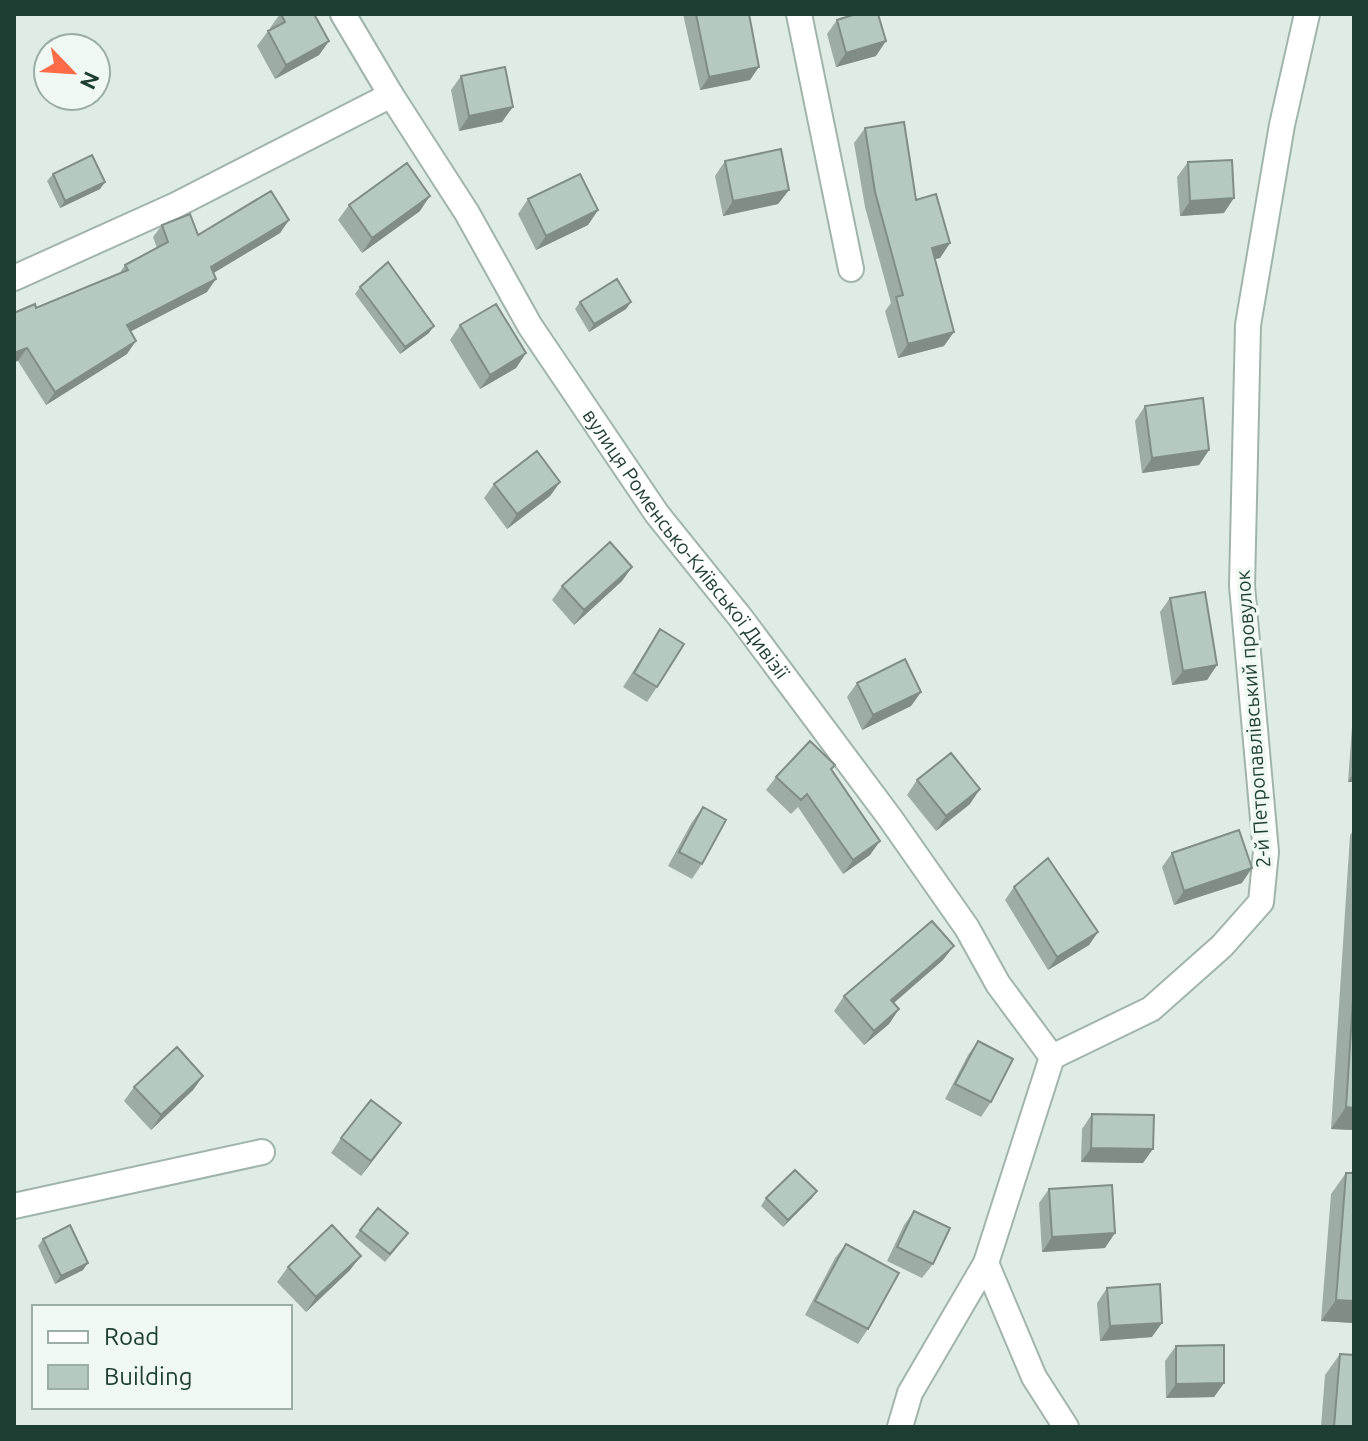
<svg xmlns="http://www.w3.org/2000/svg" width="1368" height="1441" viewBox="0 0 1368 1441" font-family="Ubuntu,sans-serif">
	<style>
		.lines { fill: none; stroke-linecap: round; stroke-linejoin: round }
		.street-casing { stroke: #a1b4ac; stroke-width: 28 }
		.street { stroke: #fff; stroke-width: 24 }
		.wall { fill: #9dada5 }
		.shaded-wall { fill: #7f8d86 }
		.building { fill: #b6c9c0; stroke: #7f8d86; stroke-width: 2 }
		.labels { text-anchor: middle; stroke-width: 7; stroke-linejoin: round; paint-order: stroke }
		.street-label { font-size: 20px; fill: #1e3d33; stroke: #eff8f3 }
	</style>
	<rect width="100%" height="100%" fill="#deece5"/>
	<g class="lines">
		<defs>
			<g id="street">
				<path id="s1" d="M343 14 391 95 467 213 530 326 657 514 740 617 890 818 967 928 998 984 1052 1057"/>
				<path d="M799 14 851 269"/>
				<path d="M14 278 176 205 391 95"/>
				<path d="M14 1206 262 1152"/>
				<path d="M986 1263 1034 1377 1066 1427"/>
				<path d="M900 1427 910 1393 986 1263 1052 1057 1151 1009 1222 946 1261 902 1266 852 1242 586 1248 325 1282 125 1307 14"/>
			</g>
		</defs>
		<use href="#street" class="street-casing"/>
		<use href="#street" class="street"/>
	</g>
	<path class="wall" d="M280 14 329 41 319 55 275 79 257 46 268 31 271 29 270 28Z
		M683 14H749L750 80 700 90Z
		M837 20 876 56 836 67 827 34Z
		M461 76 502 122 459 131 451 90Z
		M865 128 916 200 950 243 940 258 935 259 944 346 898 358 885 311 891 303 865 207 854 143Z
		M725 161 789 190 778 204 723 216 715 176Z
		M1188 162 1224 213 1180 216 1177 177Z
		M53 174 105 182 100 189 60 208 47 181Z
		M528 199 598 210 588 225 536 250 518 214Z
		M349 205 420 211 362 253 338 220Z
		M289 220 280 233 213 273 207 292 131 331 127 354 46 405 18 361 36 308 119 274 125 265 157 248 153 237 162 225 198 235Z
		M360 287 429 333 400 354 355 294Z
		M580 302H631L626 309 589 332 575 309Z
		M460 325 526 353 516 368 480 389 450 340Z
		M1145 406 1209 450 1199 465 1142 473 1135 421Z
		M560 482 550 496 507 529 484 498 494 484Z
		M632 567 622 581 574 625 552 600 562 586Z
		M1170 598 1217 665 1207 680 1172 685 1160 612Z
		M660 629 657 687 647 702 623 687Z
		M857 683 921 692 911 706 862 730 847 697Z
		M1354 699V782H1348Z
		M832 770 870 855 843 874 798 807 791 814 766 790 776 777Z
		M917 780 970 804 936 831 907 795Z
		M703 807 702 864 692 879 668 866 692 822Z
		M1354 830V1130L1331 1129 1350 835Z
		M1172 853 1242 883 1174 905 1162 867Z
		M1014 887 1098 932 1089 945 1048 970 1005 900Z
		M943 960 894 1003 899 1009 889 1024 864 1045 834 1011 844 996Z
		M978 1041 991 1102 981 1117 945 1099 968 1055Z
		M203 1076 193 1090 151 1130 124 1101 134 1087Z
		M1092 1114 1143 1163 1081 1162 1082 1129Z
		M341 1138H390L361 1176 331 1153Z
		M1346 1173 1354 1323 1321 1321 1331 1194Z
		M1049 1189 1105 1248 1042 1252 1039 1203Z
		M766 1198H812L783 1227 761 1206Z
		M914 1211 933 1264 922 1278 887 1261 904 1225Z
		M360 1230 403 1240 385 1262 355 1237Z
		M43 1239 83 1270 55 1284 38 1246Z
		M846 1244 868 1329 858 1344 805 1315 835 1258Z
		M288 1267 350 1270 306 1312 277 1282Z
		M1107 1288 1152 1337 1100 1341 1097 1303Z
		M1176 1346 1224 1383 1214 1397 1166 1398 1165 1361Z
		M1340 1354 1354 1427H1321L1325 1375Z"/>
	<path class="shaded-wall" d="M329 41 319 55 275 79 286 65Z
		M886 41 876 56 836 67 846 53Z
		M759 67 750 80 700 90 709 77Z
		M513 107 502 122 459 131 469 116Z
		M105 182 100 189 60 208 65 201Z
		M789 190 778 204 723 216 733 201Z
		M430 196 420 211 362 253 372 238Z
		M1234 198 1224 213 1180 216 1190 201Z
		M598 210 588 225 536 250 546 236Z
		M289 220 280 233 202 280 211 267Z
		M950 243 940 258 922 262 932 248Z
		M216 279 207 292 118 338 127 325Z
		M631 302 626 309 589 332 594 324Z
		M434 326 429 333 400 354 405 347Z
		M954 332 944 346 898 358 908 344Z
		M136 341 127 354 46 405 55 392Z
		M27 348 18 361 14 362V353Z
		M526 353 516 368 480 389 490 375Z
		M1209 450 1199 465 1142 473 1152 458Z
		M560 482 550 496 507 529 517 514Z
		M632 567 622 581 574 625 584 610Z
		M1217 665 1207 680 1172 685 1183 671Z
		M921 692 911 706 862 730 873 715Z
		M1354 773V782H1348Z
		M980 789 970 804 936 831 946 816Z
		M880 841 870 855 843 874 853 860Z
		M1252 868 1242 883 1174 905 1184 891Z
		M1098 932 1089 945 1048 970 1057 957Z
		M954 946 943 960 881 1014 891 1000Z
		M899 1009 889 1024 864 1045 874 1031Z
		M203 1076 193 1090 151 1130 161 1115Z
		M1346 1107 1354 1108V1130L1331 1129Z
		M401 1123 390 1138 361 1176 371 1161Z
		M1091 1148 1153 1149 1143 1163 1081 1162Z
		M817 1191 812 1198 783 1227 788 1220Z
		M1115 1233 1105 1248 1042 1252 1052 1237Z
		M361 1256 350 1270 306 1312 316 1297Z
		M88 1263 83 1270 55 1284 61 1276Z
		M1336 1300 1354 1301V1323L1321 1321Z
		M1162 1323 1152 1337 1100 1341 1110 1326Z
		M1224 1383 1214 1397 1166 1398 1176 1384Z"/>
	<path class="building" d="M281 14H314L329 41 286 65 268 31 285 22Z
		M696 14H749L759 67 709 77Z
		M856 14H878L886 41 846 53 837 20Z
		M505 67 513 107 469 116 461 76Z
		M904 122 916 200 936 194 950 243 932 248 954 332 908 344 896 297 903 295 875 192 865 128Z
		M781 149 789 190 733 201 725 161Z
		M92 155 105 182 65 201 53 174Z
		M1232 160 1234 198 1190 201 1188 162Z
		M407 163 430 196 372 238 349 205Z
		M580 174 598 210 546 236 528 199Z
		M271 191 289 220 211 267 216 279 127 325 136 341 55 392 27 348 14 353V313L35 304 36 308 128 270 125 265 168 242 162 225 190 214 198 235Z
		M388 262 434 326 405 347 360 287Z
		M617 279 631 302 594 324 580 302Z
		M496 304 526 353 490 375 460 325Z
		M1203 398 1209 450 1152 458 1145 406Z
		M537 451 560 482 517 514 494 484Z
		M610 542 632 567 584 610 562 586Z
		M1205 592 1217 665 1183 671 1170 598Z
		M660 629 684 644 657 687 634 673Z
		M905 659 921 692 873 715 857 683Z
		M810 741 835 765 831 769 880 841 853 860 807 794 801 800 776 777Z
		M951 753 980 789 946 816 917 780Z
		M703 807 726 820 702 864 679 852Z
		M1239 830 1252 868 1184 891 1172 853Z
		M1048 858 1098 932 1057 957 1014 887Z
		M932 921 954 946 891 1000 899 1009 874 1031 844 996Z
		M1354 984V1108L1346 1107Z
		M978 1041 1013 1059 991 1102 955 1084Z
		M177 1047 203 1076 161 1115 134 1087Z
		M371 1100 401 1123 371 1161 341 1138Z
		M1092 1114 1154 1115 1153 1149 1091 1148Z
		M795 1170 817 1191 788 1220 766 1198Z
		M1346 1173H1354V1301L1336 1300Z
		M1112 1185 1115 1233 1052 1237 1049 1189Z
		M378 1208 408 1233 390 1254 360 1230Z
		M914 1211 950 1228 933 1264 897 1247Z
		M70 1225 88 1263 61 1276 43 1239Z
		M332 1225 361 1256 316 1297 288 1267Z
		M846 1244 899 1273 868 1329 815 1301Z
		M1160 1284 1162 1323 1110 1326 1107 1288Z
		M1224 1345V1383L1176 1384V1346Z
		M1340 1354 1354 1355V1427H1334Z"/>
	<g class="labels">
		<g class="street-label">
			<text dy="7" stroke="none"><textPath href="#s1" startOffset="632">вулиця Роменсько-Київської Дивізії</textPath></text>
			<text transform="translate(1253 719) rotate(-94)" y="7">2-й Петропавлівський провулок</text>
		</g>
	</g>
	<rect width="1368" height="1441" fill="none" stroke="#1e3d33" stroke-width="32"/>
	<rect x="32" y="1305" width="260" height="104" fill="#eff8f3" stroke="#9bada6" stroke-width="2"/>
	<rect x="48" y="1331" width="40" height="12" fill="#ffffff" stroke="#9bada6" stroke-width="2"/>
	<text x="104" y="1345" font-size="24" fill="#1e3d33">Road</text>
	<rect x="48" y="1365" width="40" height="24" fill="#b6c9c0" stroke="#9bada6" stroke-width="2"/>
	<text x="104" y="1385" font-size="24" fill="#1e3d33">Building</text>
	<g transform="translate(72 72) rotate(115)"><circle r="38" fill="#eff8f3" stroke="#9bada6" stroke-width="2"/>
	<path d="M0-6L14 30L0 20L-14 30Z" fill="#ff6b49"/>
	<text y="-12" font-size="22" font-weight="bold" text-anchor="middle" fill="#1e3d33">N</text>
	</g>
</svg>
